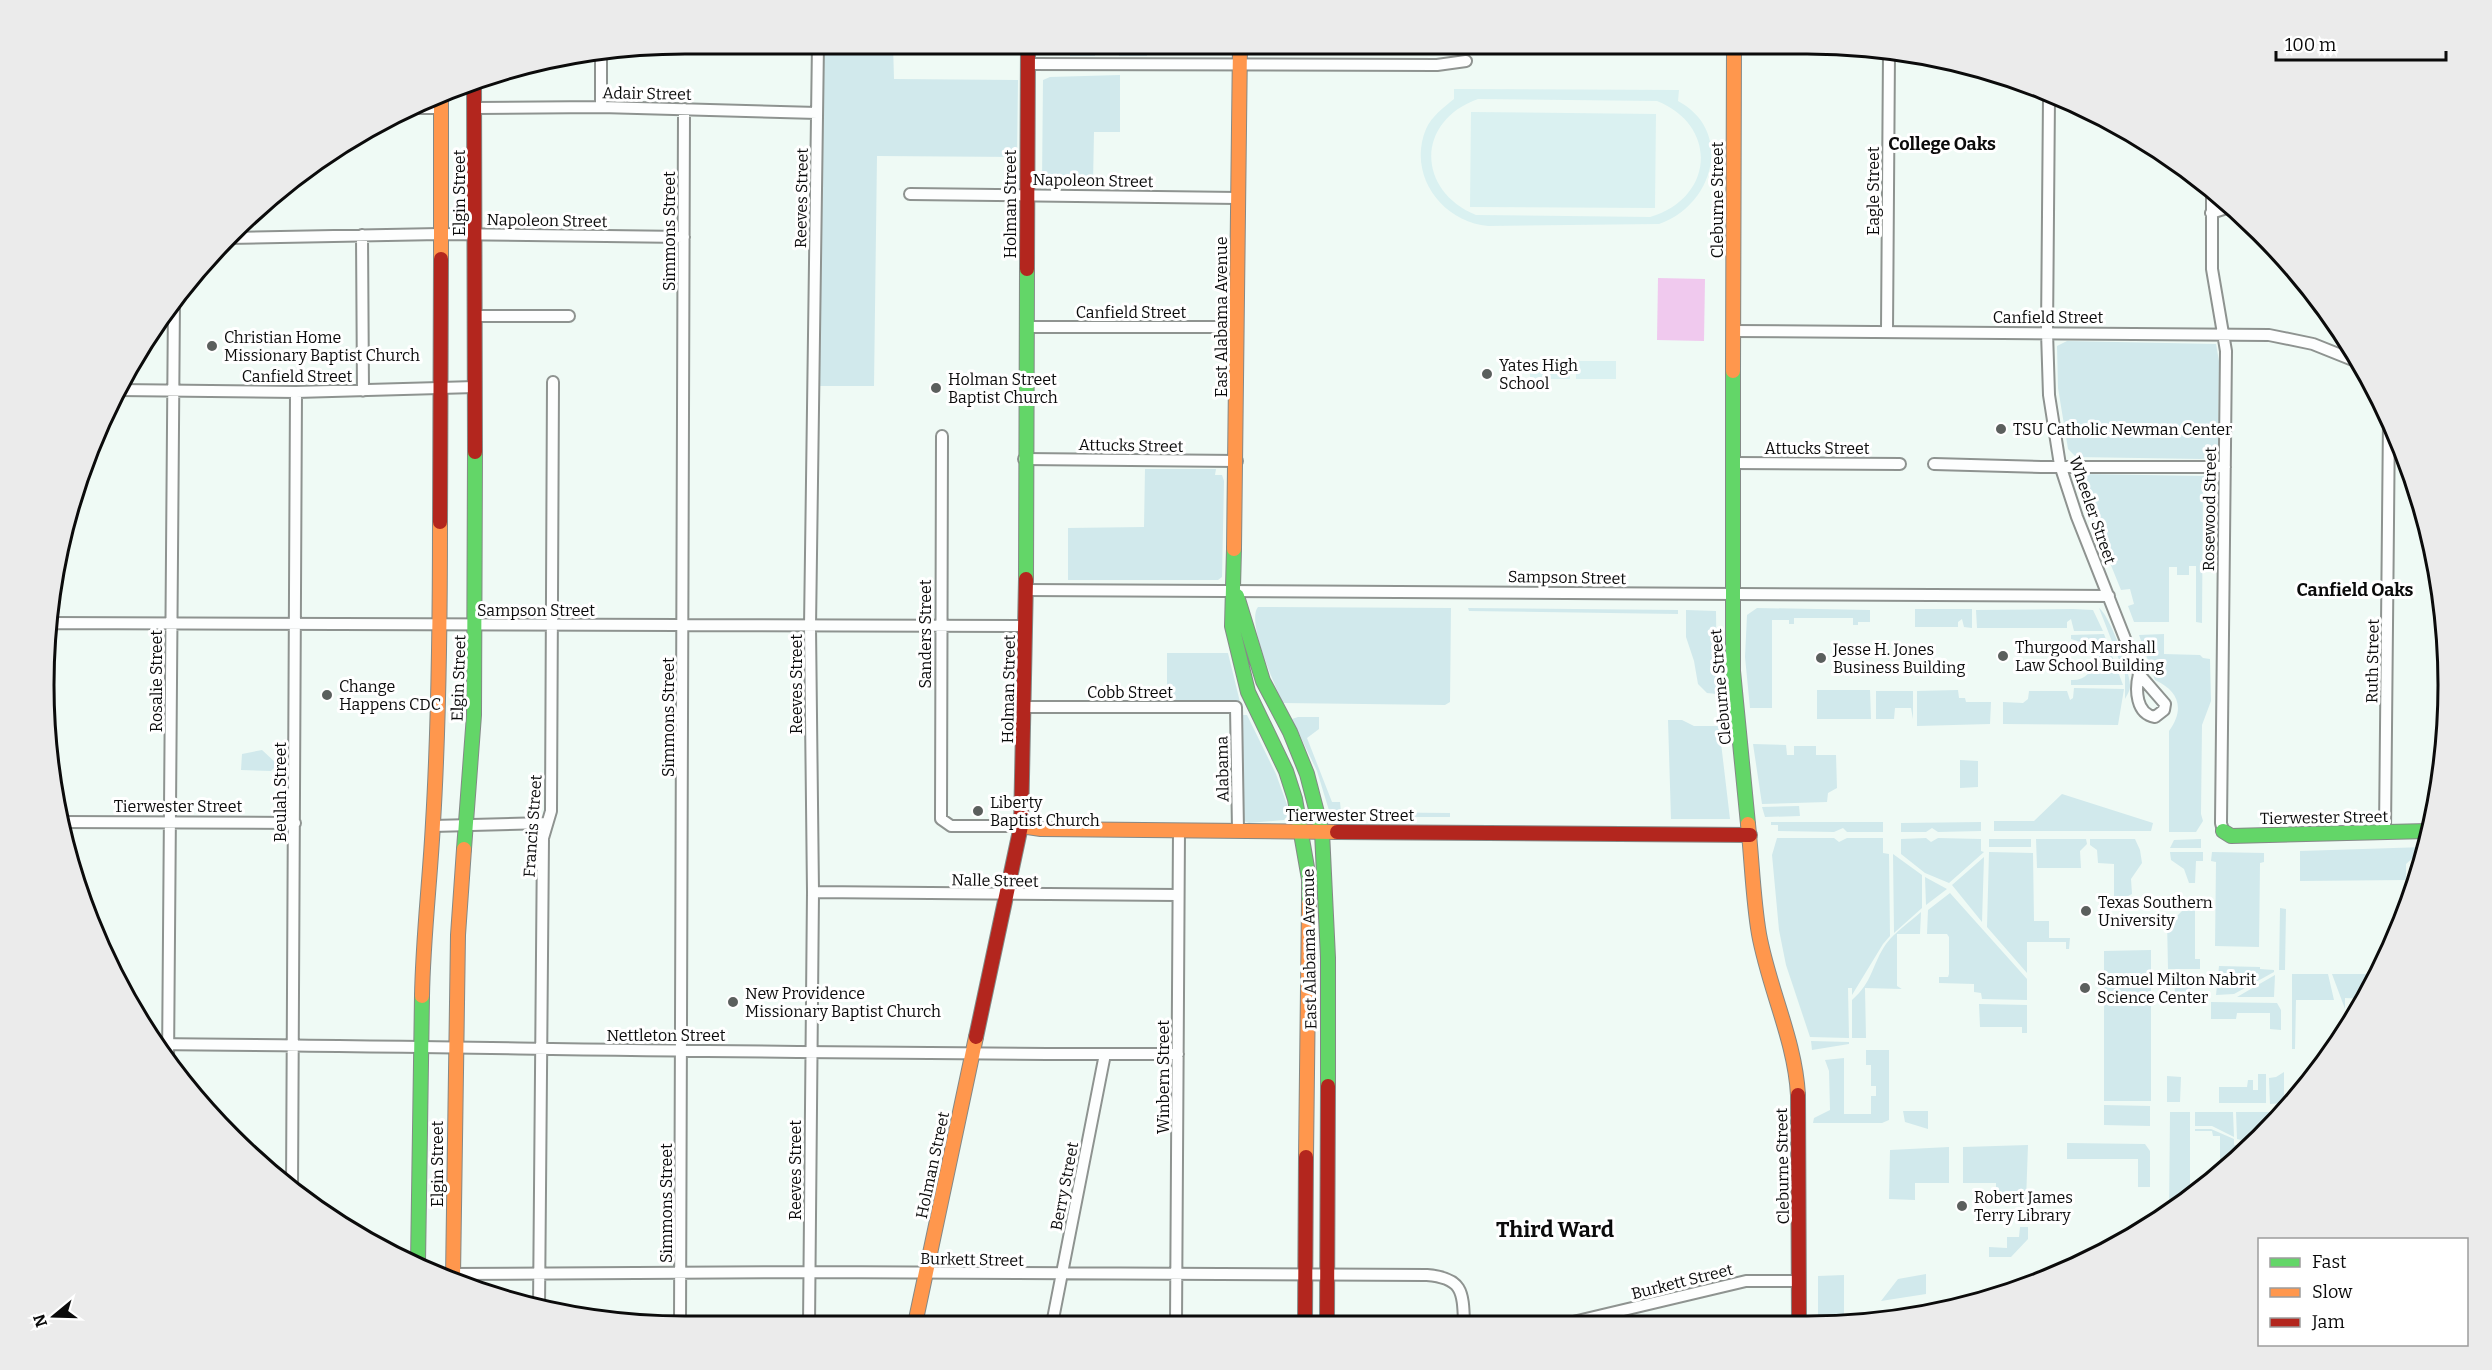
<svg xmlns="http://www.w3.org/2000/svg" width="2492" height="1370" viewBox="0 0 2492 1370" font-family="Bitter,serif">
	<style>
		.green { fill: #d1e9ec }
		.pitch { fill: #daf1f1; fill-rule: evenodd }
		.water { fill: #f0c9ee }
		.lines { fill: none; stroke-linecap: round; stroke-linejoin: round }
		.street-casing { stroke: #8e9390; stroke-width: 14 }
		.fast-casing { stroke: #848987; stroke-width: 16 }
		.slow-casing { stroke: #848987; stroke-width: 16 }
		.jam-casing { stroke: #848987; stroke-width: 16 }
		.street { stroke: #fdfefe; stroke-width: 10 }
		.fast { stroke: #63d668; stroke-width: 14 }
		.slow { stroke: #ff974d; stroke-width: 14 }
		.jam { stroke: #b3261e; stroke-width: 14 }
		.poi-dot { fill: #5b5f5d; stroke: #fff; stroke-width: 2 }
		.labels { text-anchor: middle; stroke-width: 6; stroke-linejoin: round; paint-order: stroke }
		.street-label { font-size: 16px; fill: #0b0b0b; stroke: #fff }
		.poi-label { font-size: 16px; fill: #0b0b0b; stroke: #fff; text-anchor: start }
		.neighbourhood-label { font-size: 18px; font-weight: bold; fill: #0b0b0b; stroke: #fff }
		.district-label { font-size: 22px; font-weight: bold; fill: #0b0b0b; stroke: #fff }
		.rim { fill: none; stroke: #0b0b0b; stroke-width: 3 }
	</style>
	<rect width="100%" height="100%" fill="#effaf5"/>
	<path class="green" d="M824 44H893L894 79 1018 80 1017 157 877 156 874 386H818Z
		M1070 44H1095V56H1070Z
		M1119 44H1147V56H1119Z
		M1120 75V132H1094L1093 184 1042 183 1043 80 1050 77Z
		M2067 341 2216 344 2219 361 2218 452 2209 458 2201 459 2076 457 2068 449 2058 388 2057 346Z
		M1145 469H1216L1215 475H1222L1224 481 1222 577 1218 580H1068V528L1144 527Z
		M2082 474 2206 476 2203 481 2202 623 2196 622V566H2189V575H2177V567H2169V622H2134L2128 606 2134 604 2130 589 2121 590 2093 521 2079 476Z
		M1258 607 1451 608 1450 702 1445 705 1283 703C1275 686 1246 621 1258 607Z
		M1468 608 1678 610V614L1469 611Z
		M1757 608 1870 610V622H1858V625H1853V618H1794V624H1789V620H1772V708H1750L1745 657 1747 615Z
		M2099 608C2109 614 2131 673 2130 686 2130 691 2127 695 2125 699V675Z
		M1915 609H1972V628L1964 627 1962 619 1958 622V627H1915Z
		M2073 609 2093 610 2103 631H2074L2071 619 2067 622V628H1977L1976 610Z
		M1686 610 1716 611 1717 694 1707 693 1698 684 1694 661 1686 637Z
		M2104 634 2123 685H2071V680C2084 681 2093 672 2094 660L2087 644 2071 639V635Z
		M2164 634V654L2200 655 2203 658 2210 659 2211 701 2202 725 2201 814 2203 821 2196 832H2169V731C2185 709 2179 691 2155 680L2139 635Z
		M1167 653H1228L1240 702 1167 700Z
		M2074 688 2124 689 2118 725 2003 724V702L2023 703 2028 699 2029 691H2067L2070 700 2073 698Z
		M1817 690H1870L1871 719H1817Z
		M1958 690 1959 698H1965L1966 702H1991L1990 724 1917 726V691Z
		M1876 691H1913V719L1911 708H1895L1894 719H1876Z
		M1242 715H1247L1276 774 1290 813 1284 820 1249 823 1244 821Z
		M1298 717H1319V729L1307 738 1332 802H1340L1341 812 1450 813V817H1331L1317 771 1292 719Z
		M1668 720H1682L1694 726H1719L1730 819H1671Z
		M1753 744 1786 745 1787 755H1794V746H1816V755H1836L1837 788 1828 793 1827 802 1762 804Z
		M262 750 275 762 274 768 271 771 241 770 242 754Z
		M1960 760 1978 761V787L1960 788Z
		M2062 794 2153 823 2151 831H1994V821H2034Z
		M1799 806 1800 816 1765 817 1762 807Z
		M1771 822H1883V832H1847L1843 828 1834 832 1778 831V825H1771Z
		M1981 822V831L1938 832 1932 828 1926 832H1901V823Z
		M1777 838H1834L1839 842 1847 838H1883V853L1889 854 1890 936 1883 944 1852 995V988H1848L1849 1038 1810 1037 1786 965 1779 930 1772 855Z
		M1926 838 1931 842 1938 838 1981 839V851L1984 852 1949 883 1925 873 1901 854V839Z
		M1989 839H2031V847H1989Z
		M2036 839H2086L2087 844 2080 851 2081 868H2037Z
		M2090 839H2135L2140 850 2142 863 2131 879 2132 894C2123 897 2123 906 2114 910V864L2098 863 2097 850 2090 845Z
		M2201 839V848H2170L2174 840Z
		M2425 847 2406 864V880L2300 881V851Z
		M1989 852 2033 853 2034 921H2049V938H2070L2069 949H2066V942H2027V973L1987 927Z
		M2170 852H2203V861H2196L2195 883H2189L2184 869 2171 860Z
		M2212 852 2264 853V862L2260 863 2259 947 2215 946 2216 862 2211 861Z
		M1893 854 1922 875V908L1894 933Z
		M1984 857 1982 922 1952 885Z
		M1925 877 1947 889 1926 905Z
		M1950 893 2027 979V1000L1982 999 1981 993 1974 992V984L1939 983V977H1948L1949 974V937L1947 934H1927L1928 910Z
		M2195 898V959H2200V969H2168L2167 920 2178 915Z
		M2280 908 2286 909 2285 970H2279Z
		M1921 912 1920 934H1897V986L1902 989 1865 988 1866 1038H1852V1000C1873 982 1872 964 1886 944 1895 932 1910 922 1921 912Z
		M2151 950V1101H2104V951Z
		M2219 966 2260 967V969L2274 970V972L2234 994 2216 995Z
		M2292 974H2328L2334 1000H2296L2295 1049H2292Z
		M2332 974H2372L2375 978 2366 999 2345 998V1009Z
		M2275 975 2274 997H2237Z
		M2174 977H2191V993H2175Z
		M2211 1002 2277 1003 2281 1010V1030L2270 1029V1013H2237L2236 1019H2211Z
		M1979 1004 2027 1005V1033H2022V1027H1980Z
		M1811 1041 1849 1042V1044L1812 1050Z
		M1866 1050H1889V1120L1882 1123H1813L1814 1118 1830 1110 1829 1071 1825 1060 1844 1058V1114H1871V1096H1876V1086H1871V1065H1866Z
		M2284 1072V1103L2270 1104 2269 1078 2276 1077Z
		M2258 1074H2266V1103H2219V1087H2247L2248 1080H2253V1090H2258Z
		M2167 1076 2181 1077 2180 1102H2167Z
		M2104 1105 2150 1106V1126L2104 1125Z
		M1903 1111H1928V1129L1905 1122Z
		M2170 1112H2190V1197L2169 1214Z
		M2195 1112H2233L2234 1137 2212 1126H2195Z
		M2236 1112H2281L2261 1138 2220 1172V1136H2213L2212 1131H2195V1129H2211L2234 1139V1145H2240L2241 1140 2237 1139Z
		M2067 1143 2145 1144 2150 1151V1187H2138V1159H2067Z
		M2028 1145 2026 1201H1996V1183H1963V1147Z
		M1949 1147V1183H1915V1200L1889 1199 1890 1150Z
		M2020 1227H2028V1239L2011 1257H1989V1247L2007 1248V1237H2019Z
		M1926 1274V1294L1881 1301 1898 1279Z
		M1844 1275V1321H1818V1276Z"/>
	<path class="pitch" d="M1454 89 1679 90 1678 101C1734 131 1714 205 1659 224L1488 226C1442 222 1407 175 1426 129 1432 116 1443 108 1454 99ZM1478 99 1657 101C1719 126 1714 198 1650 217L1476 215C1416 190 1416 121 1478 99Z
		M1471 112 1656 114 1655 208 1470 207Z
		M1530 360H1570V379H1530Z
		M1576 361H1616V379H1576Z"/>
	<path class="water" d="M1658 278 1705 279 1704 341 1657 340Z"/>
	<g class="lines">
		<defs>
			<path id="street" d="M601 52V107
				M1028 64 1437 65 1466 61
				M2049 97 2047 332 2049 395 2060 465 2077 517 2139 674 2165 704 2164 710 2155 717C2136 714 2135 690 2139 674
				M412 108H441
				M476 108 601 107 817 113
				M2212 189V269L2226 351 2221 823 2223 831
				M910 194 1238 198
				M2211 213 2233 206
				M362 235 363 391
				M229 238 440 234 684 237
				M2314 293 2319 307 2326 310
				M476 316H569
				M1026 327H1236
				M1733 331 2269 335 2313 344 2358 362
				M1887 331 1889 52
				M119 390 296 392 475 387
				M942 436 941 819 951 826H1021
				M1024 459 1237 461
				M1733 463 1900 464
				M1934 464 2041 467H2225
				M1025 590 2109 596
				M48 623 1025 626
				M1025 707H1236L1238 830
				M47 741 48 625
				M61 822 295 823
				M433 826 546 823
				M2385 832 2389 419
				M813 892 1178 895
				M154 1044C495 1047 836 1055 1178 1054
				M168 1063 174 300
				M292 1192 296 392
				M448 1274 809 1272 1427 1275C1462 1278 1463 1291 1464 1322
				M539 1308 543 838 551 811 553 382
				M1573 1322 1746 1281H1799
				M1176 1323 1179 830
				M1052 1324 1105 1054
				M680 1325 684 109
				M809 1325 813 892 810 627 818 44"/>
			<path id="fast" d="M1733 371V671L1748 824
				M1234 549 1232 626 1248 692 1286 771 1295 799 1309 879V903
				M1026 579 1027 269
				M1237 596 1263 681 1290 732 1307 774 1322 832 1328 958V1086
				M2223 831 2231 836 2428 831
				M464 849 474 715 475 452
				M418 1263 422 996"/>
			<path id="slow" d="M441 259V95
				M1733 371 1734 45
				M1234 549 1240 44
				M1748 824C1752 861 1753 899 1759 934 1769 989 1795 1040 1798 1095
				M1021 826 1041 829 1337 832
				M422 996C423 938 430 881 433 823 439 723 440 622 440 522
				M1306 1157 1309 903
				M453 1277 458 935 464 849
				M915 1324 976 1037"/>
			<path id="jam" d="M474 80 475 452
				M1027 269 1028 44
				M440 522 441 259
				M1337 832 1750 835
				M976 1037 1021 826 1026 579
				M1798 1095 1799 1321
				M1305 1323 1306 1157
				M1327 1323 1328 1086"/>
		</defs>
		<use href="#street" class="street-casing"/>
		<use href="#fast" class="fast-casing"/>
		<use href="#slow" class="slow-casing"/>
		<use href="#jam" class="jam-casing"/>
		<use href="#street" class="street"/>
		<use href="#fast" class="fast"/>
		<use href="#slow" class="slow"/>
		<use href="#jam" class="jam"/>
	</g>
	<g class="poi-dot">
		<circle cx="212" cy="346" r="6"/>
		<circle cx="1487" cy="374" r="6"/>
		<circle cx="936" cy="388" r="6"/>
		<circle cx="2001" cy="429" r="6"/>
		<circle cx="2003" cy="656" r="6"/>
		<circle cx="1821" cy="658" r="6"/>
		<circle cx="327" cy="695" r="6"/>
		<circle cx="978" cy="811" r="6"/>
		<circle cx="2086" cy="911" r="6"/>
		<circle cx="2085" cy="988" r="6"/>
		<circle cx="733" cy="1002" r="6"/>
		<circle cx="1962" cy="1206" r="6"/>
	</g>
	<g class="labels">
		<g class="street-label">
			<text transform="translate(647 93) rotate(1)" y="6">Adair Street</text>
			<text transform="translate(1093 180) rotate(1)" y="6">Napoleon Street</text>
			<text transform="translate(1873 191) rotate(-90)" y="6">Eagle Street</text>
			<text transform="translate(459 193) rotate(-90)" y="6">Elgin Street</text>
			<text transform="translate(801 198) rotate(-89)" y="6">Reeves Street</text>
			<text transform="translate(1717 200) rotate(-90)" y="6">Cleburne Street</text>
			<text transform="translate(1010 204) rotate(-90)" y="6">Holman Street</text>
			<text transform="translate(547 220) rotate(1)" y="6">Napoleon Street</text>
			<text transform="translate(669 231) rotate(-90)" y="6">Simmons Street</text>
			<text x="1131" y="318">Canfield Street</text>
			<text transform="translate(1221 317) rotate(-90)" y="6">East Alabama Avenue</text>
			<text x="2048" y="323">Canfield Street</text>
			<text x="297" y="382">Canfield Street</text>
			<text transform="translate(1131 445) rotate(1)" y="6">Attucks Street</text>
			<text x="1817" y="454">Attucks Street</text>
			<text transform="translate(2209 509) rotate(-89)" y="6">Rosewood Street</text>
			<text transform="translate(2093 510) rotate(71)" y="6">Wheeler Street</text>
			<text transform="translate(1567 577) rotate(1)" y="6">Sampson Street</text>
			<text x="536" y="616">Sampson Street</text>
			<text transform="translate(925 634) rotate(-90)" y="6">Sanders Street</text>
			<text transform="translate(2372 661) rotate(-89)" y="6">Ruth Street</text>
			<text transform="translate(458 678) rotate(-88)" y="6">Elgin Street</text>
			<text transform="translate(156 681) rotate(-90)" y="6">Rosalie Street</text>
			<text transform="translate(796 684) rotate(-90)" y="6">Reeves Street</text>
			<text transform="translate(1720 687) rotate(-95)" y="6">Cleburne Street</text>
			<text transform="translate(1008 689) rotate(-89)" y="6">Holman Street</text>
			<text x="1130" y="698">Cobb Street</text>
			<text transform="translate(668 717) rotate(-90)" y="6">Simmons Street</text>
			<text transform="translate(1222 769) rotate(-91)" y="6">Alabama</text>
			<text transform="translate(280 792) rotate(-90)" y="6">Beulah Street</text>
			<text x="178" y="812">Tierwester Street</text>
			<text x="1350" y="821">Tierwester Street</text>
			<text transform="translate(2324 817) rotate(-1)" y="6">Tierwester Street</text>
			<text transform="translate(532 826) rotate(-86)" y="6">Francis Street</text>
			<text transform="translate(995 880) rotate(1)" y="6">Nalle Street</text>
			<text transform="translate(1309 949) rotate(-91)" y="6">East Alabama Avenue</text>
			<text x="666" y="1041">Nettleton Street</text>
			<text transform="translate(1163 1077) rotate(-90)" y="6">Winbern Street</text>
			<text transform="translate(437 1164) rotate(-90)" y="6">Elgin Street</text>
			<text transform="translate(932 1165) rotate(-78)" y="6">Holman Street</text>
			<text transform="translate(1782 1166) rotate(-91)" y="6">Cleburne Street</text>
			<text transform="translate(795 1170) rotate(-90)" y="6">Reeves Street</text>
			<text transform="translate(1064 1186) rotate(-79)" y="6">Berry Street</text>
			<text transform="translate(666 1203) rotate(-90)" y="6">Simmons Street</text>
			<text transform="translate(972 1259) rotate(1)" y="6">Burkett Street</text>
			<text transform="translate(1682 1281) rotate(-14)" y="6">Burkett Street</text>
		</g>
		<g class="poi-label">
			<text x="224" y="343">Christian Home<tspan x="224" dy="18">Missionary Baptist Church</tspan></text>
			<text x="1499" y="371">Yates High<tspan x="1499" dy="18">School</tspan></text>
			<text x="948" y="385">Holman Street<tspan x="948" dy="18">Baptist Church</tspan></text>
			<text x="2013" y="435">TSU Catholic Newman Center</text>
			<text x="2015" y="653">Thurgood Marshall<tspan x="2015" dy="18">Law School Building</tspan></text>
			<text x="1833" y="655">Jesse H. Jones<tspan x="1833" dy="18">Business Building</tspan></text>
			<text x="339" y="692">Change<tspan x="339" dy="18">Happens CDC</tspan></text>
			<text x="990" y="808">Liberty<tspan x="990" dy="18">Baptist Church</tspan></text>
			<text x="2098" y="908">Texas Southern<tspan x="2098" dy="18">University</tspan></text>
			<text x="2097" y="985">Samuel Milton Nabrit<tspan x="2097" dy="18">Science Center</tspan></text>
			<text x="745" y="999">New Providence<tspan x="745" dy="18">Missionary Baptist Church</tspan></text>
			<text x="1974" y="1203">Robert James<tspan x="1974" dy="18">Terry Library</tspan></text>
		</g>
		<g class="neighbourhood-label">
			<text x="1942" y="150">College Oaks</text>
			<text x="2355" y="596">Canfield Oaks</text>
		</g>
		<g class="district-label">
			<text x="1555" y="1237">Third Ward</text>
		</g>
	</g>
	<path d="M0 0H2492V1370H0ZM685 54H1807A631 631 0 0 1 2438 685V685A631 631 0 0 1 1807 1316H685A631 631 0 0 1 54 685V685A631 631 0 0 1 685 54Z" fill="#ebebeb" fill-rule="evenodd"/>
	<path class="rim" d="M685 54H1807A631 631 0 0 1 2438 685V685A631 631 0 0 1 1807 1316H685A631 631 0 0 1 54 685V685A631 631 0 0 1 685 54Z"/>
	<rect x="2258" y="1238" width="210" height="108" fill="#ffffff" stroke="#9d9d9d" stroke-width="1.5"/>
	<rect x="2270" y="1258" width="30" height="9" fill="#63d668" stroke="#9d9d9d" stroke-width="1.5"/>
	<text x="2312" y="1268" font-size="18" fill="#0b0b0b">Fast</text>
	<rect x="2270" y="1288" width="30" height="9" fill="#ff974d" stroke="#9d9d9d" stroke-width="1.5"/>
	<text x="2312" y="1298" font-size="18" fill="#0b0b0b">Slow</text>
	<rect x="2270" y="1318" width="30" height="9" fill="#b3261e" stroke="#9d9d9d" stroke-width="1.5"/>
	<text x="2312" y="1328" font-size="18" fill="#0b0b0b">Jam</text>
	<g transform="translate(54 1316) rotate(251)" stroke="#ffffff" stroke-width="4.5" paint-order="stroke">
	<path d="M0-4.5L10 22L0 15L-10 22Z" fill="#0b0b0b"/>
	<text y="-9" font-size="16" font-weight="bold" text-anchor="middle" fill="#0b0b0b">N</text>
	</g>
	<path d="M2276 51v9h170v-9" fill="none" stroke="#0b0b0b" stroke-width="3"/>
	<text x="2285" y="51" font-size="18" fill="#0b0b0b" stroke="#ffffff" stroke-width="4.5" paint-order="stroke">100 m</text>
</svg>
